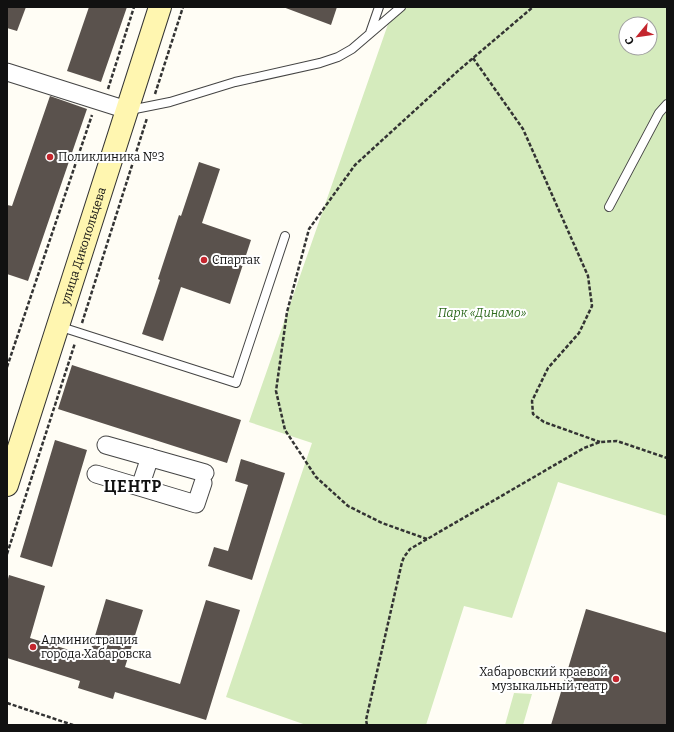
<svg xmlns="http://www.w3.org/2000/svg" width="674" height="732" viewBox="0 0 674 732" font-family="Bitter,serif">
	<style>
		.green { fill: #d5ebbd; fill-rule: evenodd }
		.building { fill: #5a524d }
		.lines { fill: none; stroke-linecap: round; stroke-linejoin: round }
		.lane-casing { stroke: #444; stroke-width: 10 }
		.street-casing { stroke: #444; stroke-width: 19 }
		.secondary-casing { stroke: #333; stroke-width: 24 }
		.path { stroke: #333; stroke-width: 2.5; stroke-dasharray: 4 2; stroke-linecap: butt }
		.lane { stroke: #fff; stroke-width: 8 }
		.street { stroke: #fff; stroke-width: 17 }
		.secondary { stroke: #fff6b0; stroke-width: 22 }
		.poi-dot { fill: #c4262e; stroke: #fff; stroke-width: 1.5 }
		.labels { text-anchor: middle; stroke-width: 4; stroke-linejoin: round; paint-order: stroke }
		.poi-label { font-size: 12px; fill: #111; stroke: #fff; text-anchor: start }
		.street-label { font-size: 12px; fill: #111; stroke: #fff }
		.park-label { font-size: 12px; font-style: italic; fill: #2f6b1f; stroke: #fff }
		.district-label { font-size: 16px; font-weight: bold; letter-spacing: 1px; fill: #111; stroke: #fff }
	</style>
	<rect width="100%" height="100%" fill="#fffdf5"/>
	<path class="green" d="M394 7H667V516L558 482 512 618 464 606 426 725H306L226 697 312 443 249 422ZM626 24H650V48H626Z
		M514 693 532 694 523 725H505Z"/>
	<path class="building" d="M7 7H26L17 31 7 28Z
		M89 7H127L101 82 67 71Z
		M283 7H337L331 25Z
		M50 96 87 109 28 281 7 274V205L12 206Z
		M199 162 220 169 202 223 251 240 230 304 181 287 163 341 142 334 160 280 158 279 179 215 181 216Z
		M72 365 241 420 227 463 58 409Z
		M55 440 87 450 52 567 20 557Z
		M241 459 285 473 252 580 208 566 214 547 228 551 248 485 235 481Z
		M9 575 45 586 30 638 89 656 106 599 143 610 125 667 180 684 206 600 240 610 206 720 115 692 113 699 78 688 80 681 7 658V583Z
		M586 609 667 633V725H551Z"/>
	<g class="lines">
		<defs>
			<path id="lane" d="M370 33 379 7
				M130 110 170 102 235 82 320 63 338 57 352 49 401 7
				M609 207 659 113 667 104
				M58 326 236 383 285 236"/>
			<path id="street" d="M7 72 127 110
				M106 445 205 473
				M96 474 196 504 203 483
				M140 487 150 457"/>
			<g id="secondary">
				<path id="s1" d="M7 485 160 7"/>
			</g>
		</defs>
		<use href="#lane" class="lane-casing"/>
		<use href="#street" class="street-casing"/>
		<use href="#secondary" class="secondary-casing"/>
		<path class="path" d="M473 58 523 129 588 276 592 306 579 333 548 368 532 401 533 414 544 422 600 442
			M108 89 134 7
			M155 94 183 7
			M82 323 147 118
			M7 367 92 115
			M427 539 382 523 348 506 316 477 285 430 276 391 287 312 309 229 355 165 459 70 533 7
			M7 554 75 343
			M7 703 73 725
			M367 725 366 720 402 562 404 557 410 549 584 448 600 442 617 441 667 458"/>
		<use href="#lane" class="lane"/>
		<use href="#street" class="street"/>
		<use href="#secondary" class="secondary"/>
	</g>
	<g class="poi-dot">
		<circle cx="50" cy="157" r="4"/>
		<circle cx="204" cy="260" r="4"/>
		<circle cx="33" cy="647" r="4"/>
		<circle cx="616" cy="679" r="4"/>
	</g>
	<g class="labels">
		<g class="poi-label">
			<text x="58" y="161">Поликлиника №3</text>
			<text x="212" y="264">Спартак</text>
			<text x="41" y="644">Администрация<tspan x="41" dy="14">города Хабаровска</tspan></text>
			<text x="608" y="676" text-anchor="end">Хабаровский краевой<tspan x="608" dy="14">музыкальный театр</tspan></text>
		</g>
		<g class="street-label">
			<text dy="4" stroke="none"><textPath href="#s1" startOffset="251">улица Дикопольцева</textPath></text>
		</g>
		<g class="park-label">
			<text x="482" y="317">Парк «Динамо»</text>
		</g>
		<g class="district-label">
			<text x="133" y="492">ЦЕНТР</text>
		</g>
	</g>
	<rect width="674" height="732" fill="none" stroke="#111111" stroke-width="16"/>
	<g transform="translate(638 36) rotate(241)"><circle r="19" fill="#ffffff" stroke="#a0a0a0"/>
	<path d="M0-3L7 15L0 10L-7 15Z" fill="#c4262e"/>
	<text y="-6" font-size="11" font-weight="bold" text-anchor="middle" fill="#111111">С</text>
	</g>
</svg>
